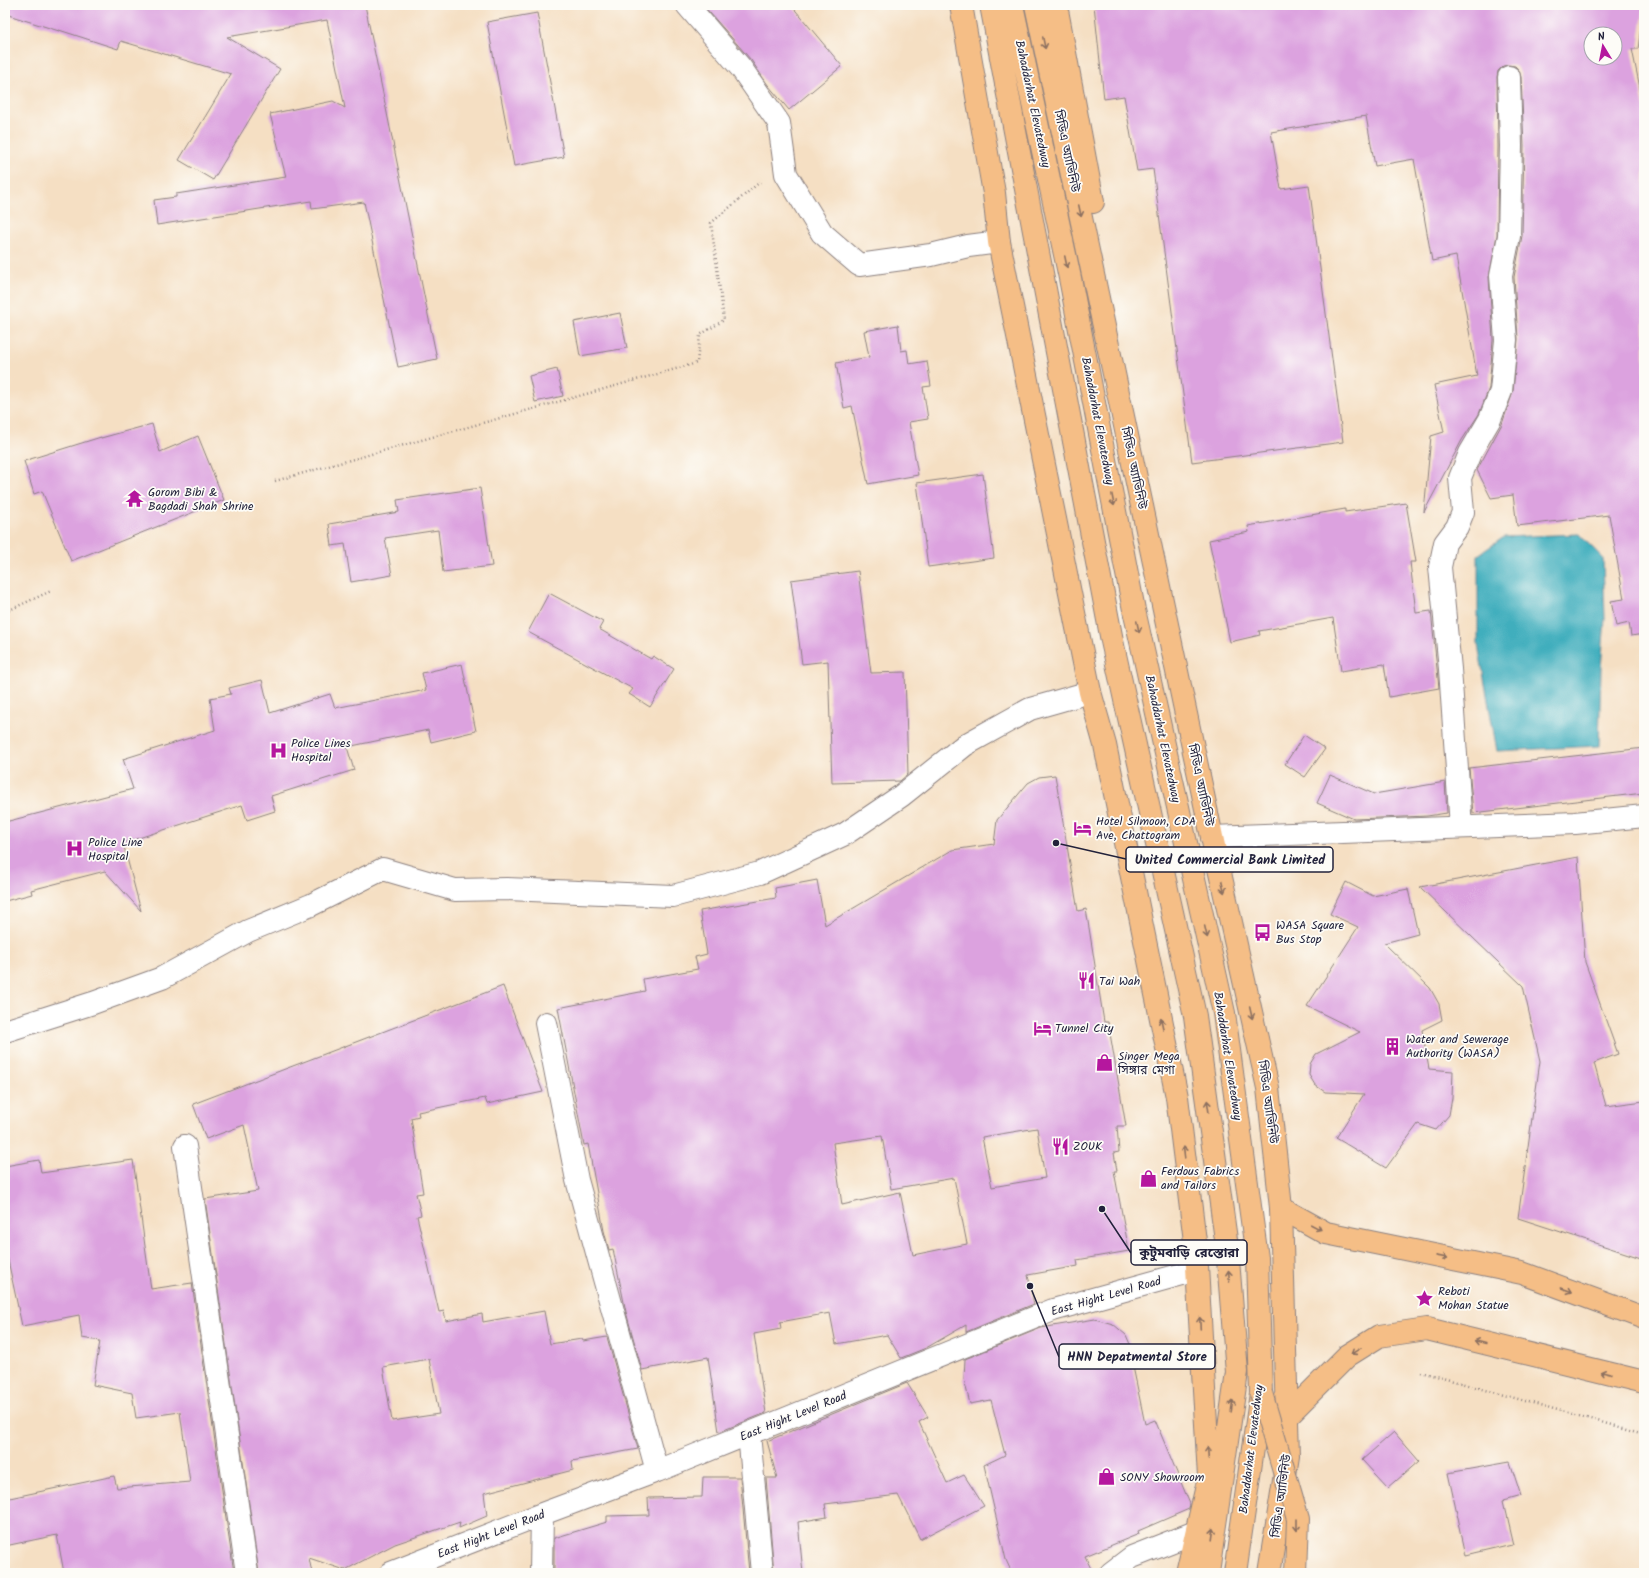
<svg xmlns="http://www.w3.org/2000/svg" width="1649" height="1578" viewBox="0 0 1649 1578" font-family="Kalam,'Noto Sans Bengali',sans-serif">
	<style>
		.water { fill: #3faebd; stroke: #30687c }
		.building { fill: #dca2df; fill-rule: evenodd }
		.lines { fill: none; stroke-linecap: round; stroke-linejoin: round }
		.minor-casing { stroke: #8c807f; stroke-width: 24 }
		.major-casing { stroke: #8c807f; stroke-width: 24 }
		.highway-casing { stroke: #8c807f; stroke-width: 24 }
		.path { stroke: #8c807f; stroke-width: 2.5; stroke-dasharray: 1 3; stroke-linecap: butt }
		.minor { stroke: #fff; stroke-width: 22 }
		.major { stroke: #f5be86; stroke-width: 22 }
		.highway { stroke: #f5be86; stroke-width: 22 }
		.highway-bridge-casing { stroke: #8c807f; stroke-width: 24; stroke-linecap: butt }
		.highway-bridge { stroke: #f5be86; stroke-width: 22 }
		.oneway { stroke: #8c7060 }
		.labels { text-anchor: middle; stroke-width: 3.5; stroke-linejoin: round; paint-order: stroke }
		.street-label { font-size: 12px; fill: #22223b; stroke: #fdfcf7 }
		.poi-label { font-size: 12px; fill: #22223b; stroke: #fdfcf7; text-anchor: start }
		.leader { fill: none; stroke: #22223b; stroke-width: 1.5 }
		.callout-dot { fill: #22223b; stroke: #fdfcf7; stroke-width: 1.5 }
		.callout { fill: #fdfcf7; stroke: #22223b; stroke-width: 1.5 }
		.callout-label { font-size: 13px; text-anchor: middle; font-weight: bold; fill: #22223b }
	</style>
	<rect width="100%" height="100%" fill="#fdfcf7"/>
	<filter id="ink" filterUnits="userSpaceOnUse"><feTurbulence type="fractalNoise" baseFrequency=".025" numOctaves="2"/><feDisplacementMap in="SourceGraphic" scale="8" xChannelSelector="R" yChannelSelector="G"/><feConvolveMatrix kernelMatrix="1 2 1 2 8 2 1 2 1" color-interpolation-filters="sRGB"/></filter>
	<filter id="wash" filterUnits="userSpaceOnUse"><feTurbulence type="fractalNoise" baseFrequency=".012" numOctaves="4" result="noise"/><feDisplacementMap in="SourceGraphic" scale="16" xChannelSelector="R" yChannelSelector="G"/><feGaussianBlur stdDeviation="0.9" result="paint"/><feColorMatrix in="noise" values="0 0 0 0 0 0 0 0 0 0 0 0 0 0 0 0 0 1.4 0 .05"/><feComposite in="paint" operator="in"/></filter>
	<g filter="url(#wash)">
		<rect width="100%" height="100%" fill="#f5dfc3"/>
		<path class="water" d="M1579 534 1603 558 1605 619 1601 668 1599 746 1497 751 1478 645V555L1504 537Z"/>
		<g id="blocks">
			<path class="building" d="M5 5H365L437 359 398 367 364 202 312 209 311 201 157 225 154 200 176 197V194L286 177 270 114 333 101 345 108 327 20 227 37 280 69 213 180 179 160 231 74 121 41 118 49 59 30V31L5 14Z
				M703 5H791L842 66 789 110 768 85 751 60Z
				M1094 5H1644L1638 49H1632L1644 108V634L1631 636 1629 623 1616 626 1611 601 1624 599 1609 515 1517 526 1513 495 1491 498 1477 470 1502 424 1513 392 1518 339 1514 277 1522 236 1524 146 1521 77 1519 70 1515 66 1508 65 1503 66 1498 71 1497 77 1498 146 1497 235 1489 277 1493 340 1489 388 1479 414 1462 440 1424 512 1431 436 1444 432 1434 385 1477 376 1456 256 1432 261 1414 159 1375 166 1366 116 1271 132 1281 189 1309 185 1343 442 1192 462 1153 169 1137 171 1124 96 1104 99ZM1591 34H1615V58H1591Z
				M537 13 564 157 514 166 487 22Z
				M620 313 627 348 580 356 574 322Z
				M898 325 901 351 907 350 909 364 927 361 931 386 923 387 928 419 909 422 918 475 868 484 852 406 844 408 836 363 869 357 864 331Z
				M557 369 563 396 535 402 529 376Z
				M152 424 160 452 198 436 224 500 71 561 42 491 34 494 24 461 101 437V438Z
				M983 474 994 558 928 567 917 483Z
				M480 488 492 566 443 572 438 530 385 538 392 575 351 582 345 544 332 546 329 524 399 512 397 500Z
				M1406 503 1416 562H1410L1416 613 1431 611 1439 688 1389 697 1384 664 1341 671 1333 618 1259 631 1260 635 1230 642 1209 540 1249 532 1248 526 1345 509V512Z
				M858 571 871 673 905 672 908 774 900 781 832 783 828 661 802 664 791 580Z
				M549 593 603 622 599 629 651 659 653 656 674 669 650 707 629 694 633 689 528 632Z
				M462 664 476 731 431 742 428 730 347 747 354 770 271 796 275 811 247 820 242 805 123 843 141 911 105 871 31 890 32 894 5 901V822L133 789 123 759 215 730 210 698 231 694 229 688 262 680 270 713 330 694 335 708 426 690 422 673Z
				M1304 735 1325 749 1305 777 1285 764Z
				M1644 748V793L1473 813 1469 768Z
				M1055 775 1078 911 1086 909 1104 1022H1108L1126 1126H1117L1119 1152 1114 1153 1117 1171H1114L1129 1251 1077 1260 1078 1266 1028 1275 1034 1304 966 1332V1325L926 1348 901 1358 887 1335 836 1344 830 1313 780 1322 781 1329 754 1334 766 1413 719 1432 708 1357 642 1370 626 1312 613 1249 609 1250 604 1231 588 1144 584 1145 558 1008 645 991 643 979 698 969 695 957 707 954 700 911 776 898 775 888 817 880 825 925 952 850 994 844 997 820 1028 783 1039 777ZM1037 1128 1045 1178 992 1187 982 1137ZM882 1136 891 1189 954 1178 967 1244 913 1255 900 1192 842 1205 833 1143Z
				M1330 775 1374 794 1445 782 1447 813 1427 816 1354 819 1317 803Z
				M1578 857 1585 962 1618 1054 1594 1063 1606 1106 1644 1101V1259L1518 1218 1540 1061 1523 986 1420 887Z
				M1346 882 1373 896 1408 889 1418 934 1384 943 1430 988 1439 1004 1442 1020 1422 1030 1429 1069 1453 1071 1452 1098 1449 1115 1436 1130 1418 1124 1386 1168 1336 1138 1364 1094 1325 1092 1315 1085 1309 1075 1310 1064 1316 1054 1360 1032 1307 1006 1358 927 1330 914Z
				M503 986 543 1092 487 1104 485 1098 418 1112 419 1116 411 1118 423 1193 416 1194 421 1215 417 1216 439 1312 444 1311 446 1321 482 1314 483 1322 544 1311 550 1344 582 1339 583 1341 607 1337 638 1449 572 1461 573 1470 484 1493 487 1516 459 1528 460 1522 395 1544 345 1570 309 1558 312 1573H259L205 1199 258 1191 244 1125 206 1139 193 1104ZM429 1359 439 1414 392 1421 383 1367Z
				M39 1160 41 1173 133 1160 151 1289 192 1283 234 1573H64L57 1535 5 1546V1499L114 1476 117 1488 190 1482 180 1412 136 1418 132 1393 93 1385 100 1341 82 1338 79 1315 22 1326 5 1246V1166Z
				M1095 1319 1113 1324 1126 1335 1133 1351 1130 1352 1145 1424 1155 1420 1190 1504 1189 1509 1138 1531 1139 1534 1085 1556 1093 1573H1012L1006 1560 984 1465 1005 1455 991 1400 970 1404 964 1379 965 1359 1041 1328Z
				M907 1383 928 1417 919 1422 947 1483 964 1475 984 1506 920 1539 898 1495 825 1504 827 1517 798 1522 803 1573H774L766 1478H777L767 1441Z
				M1394 1432 1419 1461 1388 1488 1362 1460Z
				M1510 1462 1521 1496 1503 1501 1513 1544 1466 1555 1448 1473Z
				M703 1477H740L749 1573H554V1538L607 1522V1516L649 1515 648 1498 702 1497Z"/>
		</g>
	</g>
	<g filter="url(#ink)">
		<use href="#blocks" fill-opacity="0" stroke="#8c807f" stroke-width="1"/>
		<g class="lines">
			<defs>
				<path id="minor" d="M687 5 741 68 779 123 786 174 822 233 859 265 931 255 968 246 999 242
					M1461 827 1450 669 1440 567 1445 543 1457 527 1463 512 1460 478 1470 453 1490 419 1501 391 1506 340 1501 276 1509 236 1511 146 1509 77
					M1212 837 1575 823 1644 816
					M546 1023 577 1180 657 1471
					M5 1031 93 1003 162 978 248 931 311 905 383 869 455 890 507 889 673 896 760 873 845 834 901 796 965 745 1030 709 1090 692
					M185 1146 247 1573
					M749 1434 762 1573
					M391 1573 542 1514 657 1471 1053 1310 1197 1270
					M541 1573 542 1514
					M1111 1573 1132 1557 1198 1531"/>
				<path id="major" d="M1281 1208 1326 1233 1522 1273 1644 1318
					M1287 1416 1347 1356 1379 1336 1427 1329 1644 1382"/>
				<path id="highway" d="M961 5 994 193 999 242 1090 692 1105 745 1177 1097 1196 1249 1209 1477 1187 1573
					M991 5 1112 641 1195 1016 1227 1247 1237 1372 1208 1573
					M1012 5 1070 278 1134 610 1224 1013 1257 1258 1261 1393 1235 1573
					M1036 5 1212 837 1268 1088 1281 1208 1288 1456 1269 1573
					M1056 5 1093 202"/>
			</defs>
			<use href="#minor" class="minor-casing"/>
			<use href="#major" class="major-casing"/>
			<use href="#highway" class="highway-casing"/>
			<path class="path" d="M275 481 697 363 700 335 724 320 711 223 760 182
				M5 612 51 591
				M1421 1372 1644 1434"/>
			<use href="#minor" class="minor"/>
			<use href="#major" class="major"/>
			<use href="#highway" class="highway"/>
			<defs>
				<path id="highway-bridge" d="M1261 1393 1298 1519 1296 1573"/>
			</defs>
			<use href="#highway-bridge" class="highway-bridge-casing"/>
			<use href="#highway-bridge" class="highway-bridge"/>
		</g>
		<defs><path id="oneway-shaft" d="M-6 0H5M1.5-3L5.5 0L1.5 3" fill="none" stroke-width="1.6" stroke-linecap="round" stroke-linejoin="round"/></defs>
		<g class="oneway">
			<use href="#oneway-shaft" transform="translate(1044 43) rotate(78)"/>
			<use href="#oneway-shaft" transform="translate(1080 211) rotate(78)"/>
			<use href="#oneway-shaft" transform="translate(1066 262) rotate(78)"/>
			<use href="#oneway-shaft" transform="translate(1113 500) rotate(79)"/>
			<use href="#oneway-shaft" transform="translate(1138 627) rotate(78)"/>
			<use href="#oneway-shaft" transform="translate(1223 887) rotate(77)"/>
			<use href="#oneway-shaft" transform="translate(1206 932) rotate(77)"/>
			<use href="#oneway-shaft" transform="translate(1251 1013) rotate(77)"/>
			<use href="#oneway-shaft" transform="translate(1162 1024) rotate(-102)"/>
			<use href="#oneway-shaft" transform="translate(1208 1106) rotate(-98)"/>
			<use href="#oneway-shaft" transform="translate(1184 1152) rotate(-97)"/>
			<use href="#oneway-shaft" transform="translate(1316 1227) rotate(28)"/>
			<use href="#oneway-shaft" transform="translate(1442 1257) rotate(11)"/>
			<use href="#oneway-shaft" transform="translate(1229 1276) rotate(-95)"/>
			<use href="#oneway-shaft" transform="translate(1567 1290) rotate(20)"/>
			<use href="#oneway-shaft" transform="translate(1200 1323) rotate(-93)"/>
			<use href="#oneway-shaft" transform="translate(1480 1342) rotate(-166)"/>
			<use href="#oneway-shaft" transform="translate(1356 1351) rotate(148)"/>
			<use href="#oneway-shaft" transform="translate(1606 1373) rotate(-166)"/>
			<use href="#oneway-shaft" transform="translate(1232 1406) rotate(-82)"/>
			<use href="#oneway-shaft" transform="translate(1208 1453) rotate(-93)"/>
			<use href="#oneway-shaft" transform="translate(1297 1525) rotate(90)"/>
			<use href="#oneway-shaft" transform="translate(1213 1534) rotate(-82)"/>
		</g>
	</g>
	<defs>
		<symbol id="temple-bare" viewBox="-9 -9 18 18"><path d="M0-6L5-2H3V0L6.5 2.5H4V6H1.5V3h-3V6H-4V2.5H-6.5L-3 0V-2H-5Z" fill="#b5179e" stroke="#fdfcf7" stroke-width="2.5" paint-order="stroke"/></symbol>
		<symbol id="hospital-bare" viewBox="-9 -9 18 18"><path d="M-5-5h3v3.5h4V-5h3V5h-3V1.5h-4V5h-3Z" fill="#b5179e" stroke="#fdfcf7" stroke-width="2.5" paint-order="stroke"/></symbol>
		<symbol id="hotel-bare" viewBox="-9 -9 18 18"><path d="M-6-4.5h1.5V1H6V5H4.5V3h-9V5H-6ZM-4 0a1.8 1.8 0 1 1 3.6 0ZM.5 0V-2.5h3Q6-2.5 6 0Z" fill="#b5179e" stroke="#fdfcf7" stroke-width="2.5" paint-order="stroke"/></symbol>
		<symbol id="bus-bare" viewBox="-9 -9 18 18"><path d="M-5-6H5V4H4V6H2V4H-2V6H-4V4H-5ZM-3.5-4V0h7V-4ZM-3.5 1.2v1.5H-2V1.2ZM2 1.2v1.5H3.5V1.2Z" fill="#b5179e" stroke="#fdfcf7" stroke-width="2.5" paint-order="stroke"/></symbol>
		<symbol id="restaurant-bare" viewBox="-9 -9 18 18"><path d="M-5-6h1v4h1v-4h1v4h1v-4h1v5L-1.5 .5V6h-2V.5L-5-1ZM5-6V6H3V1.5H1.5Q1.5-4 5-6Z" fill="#b5179e" stroke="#fdfcf7" stroke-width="2.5" paint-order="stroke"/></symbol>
		<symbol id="building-bare" viewBox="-9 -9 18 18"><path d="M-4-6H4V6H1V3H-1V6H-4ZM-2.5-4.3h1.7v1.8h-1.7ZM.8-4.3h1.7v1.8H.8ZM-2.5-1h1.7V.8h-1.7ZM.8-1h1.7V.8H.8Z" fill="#b5179e" stroke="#fdfcf7" stroke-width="2.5" paint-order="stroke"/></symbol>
		<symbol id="shop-bare" viewBox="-9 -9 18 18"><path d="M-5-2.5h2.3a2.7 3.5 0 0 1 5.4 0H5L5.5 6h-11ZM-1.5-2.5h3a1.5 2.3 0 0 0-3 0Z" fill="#b5179e" stroke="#fdfcf7" stroke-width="2.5" paint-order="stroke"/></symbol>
		<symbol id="sight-bare" viewBox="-9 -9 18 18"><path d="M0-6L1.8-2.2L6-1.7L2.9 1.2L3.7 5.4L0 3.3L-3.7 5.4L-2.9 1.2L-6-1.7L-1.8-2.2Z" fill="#b5179e" stroke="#fdfcf7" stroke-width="2.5" paint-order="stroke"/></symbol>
	</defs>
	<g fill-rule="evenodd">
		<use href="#temple-bare" x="122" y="486" width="25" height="25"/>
		<use href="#hospital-bare" x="266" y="738" width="25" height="25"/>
		<use href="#hotel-bare" x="1070" y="816" width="25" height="25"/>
		<use href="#hospital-bare" x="62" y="836" width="25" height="25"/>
		<use href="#bus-bare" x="1250" y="920" width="25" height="25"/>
		<use href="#restaurant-bare" x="1074" y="968" width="25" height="25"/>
		<use href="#hotel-bare" x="1030" y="1016" width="25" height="25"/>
		<use href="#building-bare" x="1380" y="1034" width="25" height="25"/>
		<use href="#shop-bare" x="1092" y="1050" width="25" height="25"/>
		<use href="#restaurant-bare" x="1048" y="1134" width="25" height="25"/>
		<use href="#shop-bare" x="1136" y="1166" width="25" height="25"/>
		<use href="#sight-bare" x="1412" y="1286" width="25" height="25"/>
		<use href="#shop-bare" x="1094" y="1464" width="25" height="25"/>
	</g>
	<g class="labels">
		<g class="street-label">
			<text transform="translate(1033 104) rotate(78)" y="4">Bahaddarhat Elevatedway</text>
			<text transform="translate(1067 151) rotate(78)" y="4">সিডিএ অ্যাভিনিউ</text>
			<text transform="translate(1098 421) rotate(79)" y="4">Bahaddarhat Elevatedway</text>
			<text transform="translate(1134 468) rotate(78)" y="4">সিডিএ অ্যাভিনিউ</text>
			<text transform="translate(1163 739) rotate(78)" y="4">Bahaddarhat Elevatedway</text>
			<text transform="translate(1201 785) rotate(78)" y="4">সিডিএ অ্যাভিনিউ</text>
			<text transform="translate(1228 1056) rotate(81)" y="4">Bahaddarhat Elevatedway</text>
			<text transform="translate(1268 1102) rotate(82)" y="4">সিডিএ অ্যাভিনিউ</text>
			<text transform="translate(1106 1296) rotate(-16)" y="4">East Hight Level Road</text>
			<text transform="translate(793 1416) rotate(-22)" y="4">East Hight Level Road</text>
			<text transform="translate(1251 1449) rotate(-83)" y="4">Bahaddarhat Elevatedway</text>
			<text transform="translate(1281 1496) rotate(-82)" y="4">সিডিএ অ্যাভিনিউ</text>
			<text transform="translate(491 1534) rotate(-21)" y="4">East Hight Level Road</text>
		</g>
		<g class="poi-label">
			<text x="148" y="496">Gorom Bibi &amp;<tspan x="148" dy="14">Bagdadi Shah Shrine</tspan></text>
			<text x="291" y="747">Police Lines<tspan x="291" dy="14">Hospital</tspan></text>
			<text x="1096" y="825">Hotel Silmoon, CDA<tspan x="1096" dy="14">Ave, Chattogram</tspan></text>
			<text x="88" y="846">Police Line<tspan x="88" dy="14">Hospital</tspan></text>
			<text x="1276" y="929">WASA Square<tspan x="1276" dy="14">Bus Stop</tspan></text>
			<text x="1099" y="985">Tai Wah</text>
			<text x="1055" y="1032">Tunnel City</text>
			<text x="1406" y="1043">Water and Sewerage<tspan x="1406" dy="14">Authority (WASA)</tspan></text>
			<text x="1118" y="1060">Singer Mega<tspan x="1118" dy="14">সিঙ্গার মেগা</tspan></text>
			<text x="1073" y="1150">ZOUK</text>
			<text x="1161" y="1175">Ferdous Fabrics<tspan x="1161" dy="14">and Tailors</tspan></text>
			<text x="1438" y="1295">Reboti<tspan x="1438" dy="14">Mohan Statue</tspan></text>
			<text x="1120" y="1481">SONY Showroom</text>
		</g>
	</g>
	<path class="leader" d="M1056 843L1126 859M1102 1209L1131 1253M1030 1286L1059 1357"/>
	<g class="callout-dot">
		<circle cx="1056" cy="843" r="4"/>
		<circle cx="1102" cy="1209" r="4"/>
		<circle cx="1030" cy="1286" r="4"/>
	</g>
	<g class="callout">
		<rect x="1126" y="847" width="207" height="25" rx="4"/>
		<rect x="1131" y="1240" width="116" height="25" rx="4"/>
		<rect x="1059" y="1344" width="156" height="25" rx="4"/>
	</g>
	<g class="callout-label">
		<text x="1230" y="864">United Commercial Bank Limited</text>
		<text x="1189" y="1257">কুটুমবাড়ি রেস্তোরা</text>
		<text x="1137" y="1361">HNN Depatmental Store</text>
	</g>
	<rect width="1649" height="1578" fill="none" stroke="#fdfcf7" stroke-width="20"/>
	<g transform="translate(1603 46) rotate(350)"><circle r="19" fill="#fdfcf7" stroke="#a5a5ac"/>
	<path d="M0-3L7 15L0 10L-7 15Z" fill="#b5179e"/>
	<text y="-6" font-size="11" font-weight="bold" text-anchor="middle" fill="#22223b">N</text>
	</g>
</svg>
